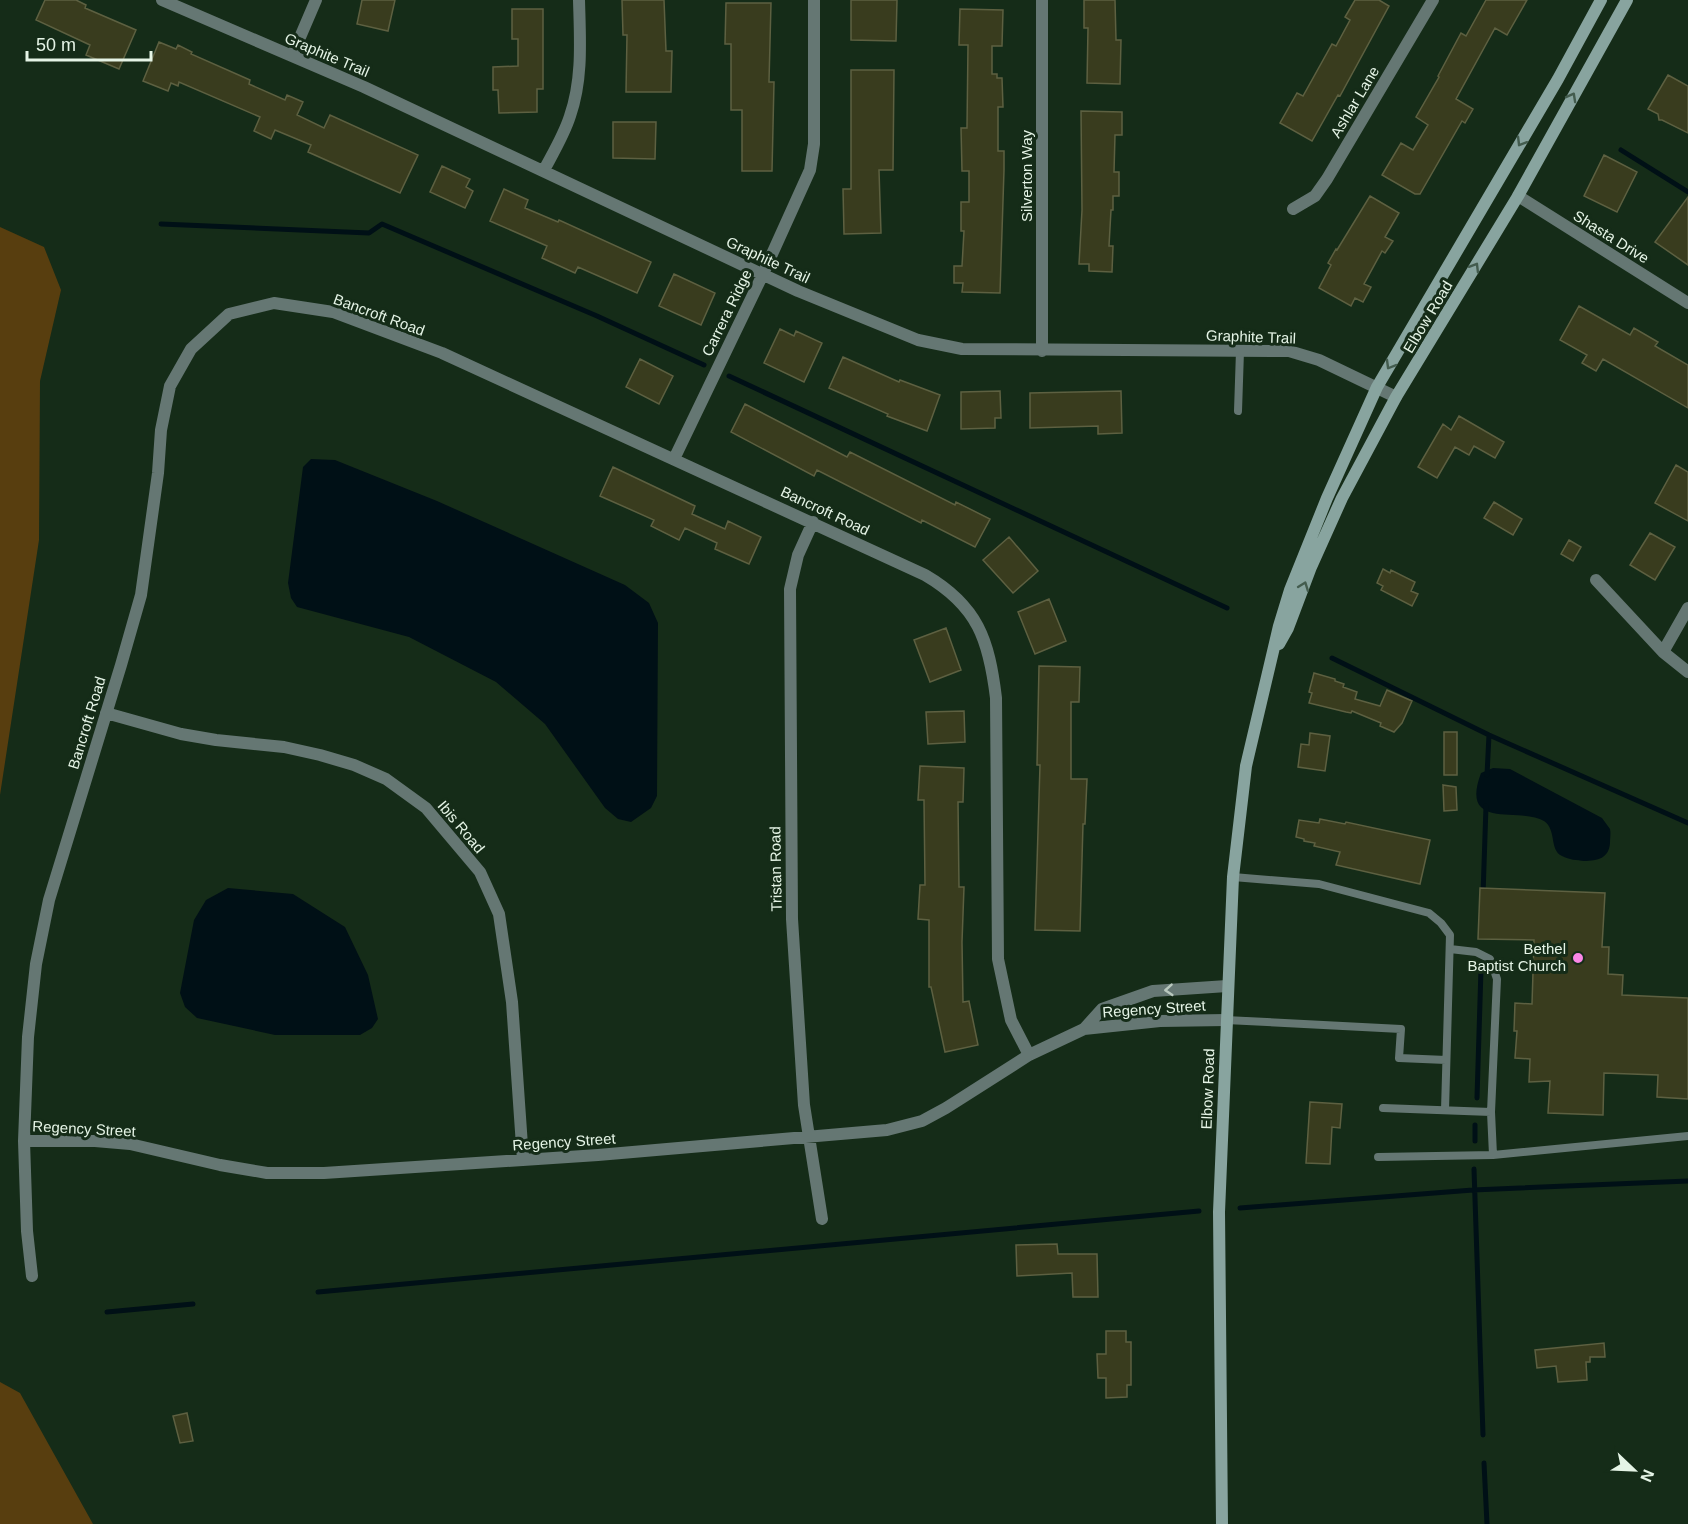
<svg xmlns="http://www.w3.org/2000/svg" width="1688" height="1524" viewBox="0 0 1688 1524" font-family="Arial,sans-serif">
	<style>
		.green { fill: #583e0f }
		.water { fill: #001016 }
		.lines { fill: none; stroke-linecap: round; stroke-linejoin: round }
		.stream { stroke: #001016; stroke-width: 5 }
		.building { fill: #393c1e; stroke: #5d6041; stroke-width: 1.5 }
		.lane { stroke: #657773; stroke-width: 8 }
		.street { stroke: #657773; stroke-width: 12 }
		.secondary { stroke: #88a49f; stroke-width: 12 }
		.oneway { stroke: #435c4e }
		.oneway2 { stroke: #b8c8be }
		.poi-dot { fill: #fa87e6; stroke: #152c18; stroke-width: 2 }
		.labels { text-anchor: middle; stroke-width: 6; stroke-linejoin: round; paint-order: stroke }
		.street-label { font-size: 15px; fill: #e5f4e6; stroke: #152c18 }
		.poi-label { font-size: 15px; fill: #e5f4e6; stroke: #152c18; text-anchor: end }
	</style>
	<rect width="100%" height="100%" fill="#152c18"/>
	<path class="green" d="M0 227 44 247 61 290 40 381 39 540 0 795Z
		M0 1382 20 1393 93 1524H0Z"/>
	<path class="water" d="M311 459 335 460 437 501 625 585 649 603 658 623 657 796 651 808 631 822 618 819 605 808 545 724 496 682 409 637 297 607 291 598 288 583 303 467Z
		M1493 768 1510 769 1602 818C1604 821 1608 826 1610 829 1611 833 1610 839 1610 843 1609 858 1598 861 1584 861 1577 860 1569 860 1562 856 1549 850 1557 830 1544 821 1520 806 1459 832 1481 773Z
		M228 888 293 894 345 927 368 975 378 1019 372 1028 360 1035H275L197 1018 185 1007 180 993 194 920 206 900Z"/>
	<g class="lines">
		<path class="stream" d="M1621 150 1688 192
			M161 224 369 233 382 224 597 316 704 365
			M729 376 1227 608
			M1332 658 1489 735 1688 823
			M1487 775 1489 735
			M1483 895 1486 806
			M1477 1098 1481 969
			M1475 1141V1125
			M1474 1169 1483 1435
			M1240 1208 1473 1190 1688 1181
			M318 1292 1199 1211
			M107 1312 193 1304
			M1484 1463 1487 1524"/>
	</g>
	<path class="building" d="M45 0H76L86 5 85 8 136 30 119 69 86 55 90 45 36 20Z
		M362 0H395L388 31 357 24Z
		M622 0H664L666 51H672L671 92H626L627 35H623Z
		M851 0H897L896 41 851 40Z
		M1084 0H1115L1116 40H1121L1120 84 1087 83 1088 28H1084Z
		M1355 0H1379L1389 6 1340 96 1338 95 1312 141 1280 123 1297 93 1303 96 1332 44 1336 46 1350 20 1345 17Z
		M1486 0H1527L1507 35 1495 28 1456 99 1473 109 1465 123 1462 121 1420 194H1415L1382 175 1401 143 1413 150 1428 125 1416 117 1439 77 1438 76 1461 33 1466 36Z
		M726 3H771L769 82H774L772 171H742V110H731V44H725Z
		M512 9H543V89H537V112L499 113 498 90H493V67L518 66V39H512Z
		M960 9 1003 10 1002 46H992V74H997V78H1002L1003 107H998V151H1004V170L1000 293 962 292 963 283H954V266H962L964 231H961V202H969V171H962L961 128H967L968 45H959Z
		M159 42 176 49 178 45 192 52 191 54 250 80 249 84 285 100 287 95 303 102 297 115 324 128 330 115 418 155 400 193 308 152 311 145 275 130 271 139 254 131 260 117 179 82 178 86 171 83 168 91 143 81Z
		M851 70H894L893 170H879L881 233 844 234 843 189H851Z
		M1668 75 1688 86V133L1662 120H1659L1658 114 1648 109Z
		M1081 111 1122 112V135H1115L1114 172H1119V196H1113V210H1111L1109 246H1113L1112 272 1089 271V264H1079L1082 210Z
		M613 122H656L655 159 613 158Z
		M1604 155 1637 172 1617 212 1584 196Z
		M442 166 470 179 466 187 473 191 465 208 430 192Z
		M504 189 528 200 525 208 558 222 559 220 651 262 637 293 578 267 575 273 542 258 547 246 490 221Z
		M1370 196 1399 213 1385 237 1393 241 1385 253 1382 251 1364 284 1371 287 1363 302 1355 298 1351 306 1319 288 1331 265 1328 263 1336 249 1337 250Z
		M1688 197V265L1655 242Z
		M674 274 715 293 701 325 659 306Z
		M1579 306 1630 335 1634 328 1658 342 1655 346 1688 365V408L1603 359 1596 371 1582 363 1587 355 1560 340Z
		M780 329 794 336 796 331 822 343 804 382 764 363Z
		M843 357 899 382 900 380 940 395 927 431 887 416 888 414 829 388Z
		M640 359 673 376 659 404 626 387Z
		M1000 391 1001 418H995V428L961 429V392Z
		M1121 391 1122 433 1098 434V426L1030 428V393Z
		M745 404 847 457 850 452 955 505 956 502 990 519 975 547 922 520 921 523 817 470 814 476 731 432Z
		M1459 416 1504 442 1495 458 1474 446 1469 455 1455 447 1437 478 1418 467 1443 424 1451 430Z
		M1676 465 1688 472V521L1655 503Z
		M613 467 695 506 692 514 725 529 728 521 761 537 749 564 715 549 717 543 685 528 679 540 651 526 654 520 600 496Z
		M1494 502 1522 519 1513 535 1484 518Z
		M1650 533 1675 547 1655 580 1630 565Z
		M1009 537 1038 571 1013 593 983 560Z
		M1569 540 1581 547 1573 561 1561 554Z
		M1383 569 1390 573 1391 570 1415 582 1411 591 1418 594 1412 606 1381 590 1383 586 1377 583Z
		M1049 599 1066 641 1035 654 1018 612Z
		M946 628 961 670 930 682 914 640Z
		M1039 666 1080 667 1079 702H1071V779H1087L1085 824H1083L1080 931 1035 930 1040 765H1037Z
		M1314 673 1335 679V681L1344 684 1343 687 1357 692 1355 699 1380 706 1387 690 1412 701 1402 723 1394 732 1380 726 1381 723 1352 711 1351 713 1346 712 1309 703 1312 693 1309 692Z
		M964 711 965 742 928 744 926 712Z
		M1444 732H1457V775H1444Z
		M1310 733 1330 736 1325 771 1298 767 1301 744 1309 745Z
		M920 766 964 768 963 802H958L959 887H964L962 942 963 1002 969 1001 978 1045 945 1052 931 987H929V920L918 919 920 885H925L924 800H918Z
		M1443 785 1456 787 1457 810 1444 811Z
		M1320 819 1345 824 1346 822 1430 840 1420 884 1336 865 1340 852 1314 846 1315 843 1304 841V839L1296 837 1299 820 1319 823Z
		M1480 888 1605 893 1602 947H1609L1608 974 1623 975 1622 995 1688 998V1099L1657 1097 1658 1075 1604 1073 1603 1115 1548 1113 1550 1081 1529 1082 1530 1059 1515 1058 1517 1031H1514L1515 1003 1532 1004 1534 940 1478 939Z
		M1310 1102 1342 1104 1340 1128 1332 1127 1330 1164 1306 1163Z
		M1057 1244 1058 1254H1097L1098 1297H1073L1072 1273 1017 1276 1016 1245Z
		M1106 1331H1126V1342H1131V1385H1127V1397L1106 1398V1378H1098L1097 1354H1106Z
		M1604 1343 1605 1357H1590V1362H1586L1587 1380 1558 1382 1556 1366 1537 1368 1535 1350Z
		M187 1413 193 1441 180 1443 173 1416Z"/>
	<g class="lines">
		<path class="lane" d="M1238 411 1240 351
			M1233 877 1319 884 1429 913 1441 923 1450 935 1445 1110
			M1450 949 1476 952 1490 959 1497 979 1491 1112 1493 1155
			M1226 1020 1401 1029 1399 1058 1446 1060
			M1383 1108 1491 1112
			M1378 1157 1493 1155 1688 1136"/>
		<path class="street" d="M162 0 364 87 798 291 918 340 962 349 1289 351 1319 360 1396 397
			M292 56 316 0
			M544 170C553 153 564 135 570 116 583 79 580 39 579 0
			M1518 196 1688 303
			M1293 209 1315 196 1327 179 1433 0
			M1042 351V0
			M674 459 763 274 810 170 814 144V0
			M813 522 798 555 790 589 792 919 804 1105 822 1219
			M1596 580 1663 652 1688 672
			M1663 652 1688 608
			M106 713 181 734 216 740 284 747 320 755 354 765 386 779 426 808 480 872 499 914 512 1002 523 1160
			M1084 1029 1102 1009 1153 991 1227 986
			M24 1141H95L130 1144 220 1165 267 1173H324L598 1155 887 1130 922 1121 946 1108 1029 1055 1084 1029 1160 1021 1226 1020
			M32 1276 27 1231 24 1141 28 1037 36 964 49 900 121 665 141 595 158 473 161 430 170 386 191 349 229 314 274 303 333 312 442 353 925 575C978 606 989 640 996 698L998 959 1011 1020 1029 1055"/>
		<path class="secondary" d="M1279 644 1288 628 1311 567 1342 498 1396 397 1518 196 1627 0
			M1222 1524 1219 1212 1233 877 1246 766 1279 626 1290 590 1327 498 1377 387 1558 79 1601 0"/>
	</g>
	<defs><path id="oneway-chevron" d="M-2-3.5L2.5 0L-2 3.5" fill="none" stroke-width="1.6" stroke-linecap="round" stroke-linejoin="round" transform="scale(1.5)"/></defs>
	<g class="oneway">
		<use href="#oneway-chevron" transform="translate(1572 97) rotate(-61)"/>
		<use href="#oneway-chevron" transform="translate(1521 142) rotate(121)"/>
		<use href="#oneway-chevron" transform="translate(1475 267) rotate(-59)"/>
		<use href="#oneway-chevron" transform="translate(1390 365) rotate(120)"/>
		<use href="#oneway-chevron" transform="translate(1304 586) rotate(-69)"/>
	</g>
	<use class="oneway2" href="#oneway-chevron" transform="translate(1169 990) rotate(176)"/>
	<circle class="poi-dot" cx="1578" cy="958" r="6"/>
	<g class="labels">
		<g class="street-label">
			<text transform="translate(327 55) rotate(23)" y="5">Graphite Trail</text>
			<text transform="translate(1355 102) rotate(-59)" y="5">Ashlar Lane</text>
			<text transform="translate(1027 176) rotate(-90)" y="5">Silverton Way</text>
			<text transform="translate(1611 237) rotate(32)" y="5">Shasta Drive</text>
			<text transform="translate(768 260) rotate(25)" y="5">Graphite Trail</text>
			<text transform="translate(727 313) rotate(-64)" y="5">Carrera Ridge</text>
			<text transform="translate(379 315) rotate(20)" y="5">Bancroft Road</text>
			<text transform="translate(1428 317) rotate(-59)" y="5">Elbow Road</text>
			<text transform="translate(1251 337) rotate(2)" y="5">Graphite Trail</text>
			<text transform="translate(825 511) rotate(25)" y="5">Bancroft Road</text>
			<text transform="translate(87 723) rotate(-73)" y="5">Bancroft Road</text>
			<text transform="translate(461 827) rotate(50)" y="5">Ibis Road</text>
			<text transform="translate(776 869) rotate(-91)" y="5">Tristan Road</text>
			<text transform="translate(1154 1009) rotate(-4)" y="5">Regency Street</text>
			<text transform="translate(1208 1089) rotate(-88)" y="5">Elbow Road</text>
			<text transform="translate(84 1129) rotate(3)" y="5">Regency Street</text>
			<text transform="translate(564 1142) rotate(-4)" y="5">Regency Street</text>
		</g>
		<g class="poi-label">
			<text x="1566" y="954">Bethel<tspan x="1566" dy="17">Baptist Church</tspan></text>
		</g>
	</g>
	<g transform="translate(1634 1470) rotate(113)" stroke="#152c18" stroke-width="4.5" paint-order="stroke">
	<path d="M0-4.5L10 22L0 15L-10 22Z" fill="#e5f4e6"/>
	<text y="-9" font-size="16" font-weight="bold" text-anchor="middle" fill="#e5f4e6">N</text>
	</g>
	<path d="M27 51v9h124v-9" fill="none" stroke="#e5f4e6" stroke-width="3"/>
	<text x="36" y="51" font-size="18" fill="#e5f4e6" stroke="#152c18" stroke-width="4.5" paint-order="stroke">50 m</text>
</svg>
